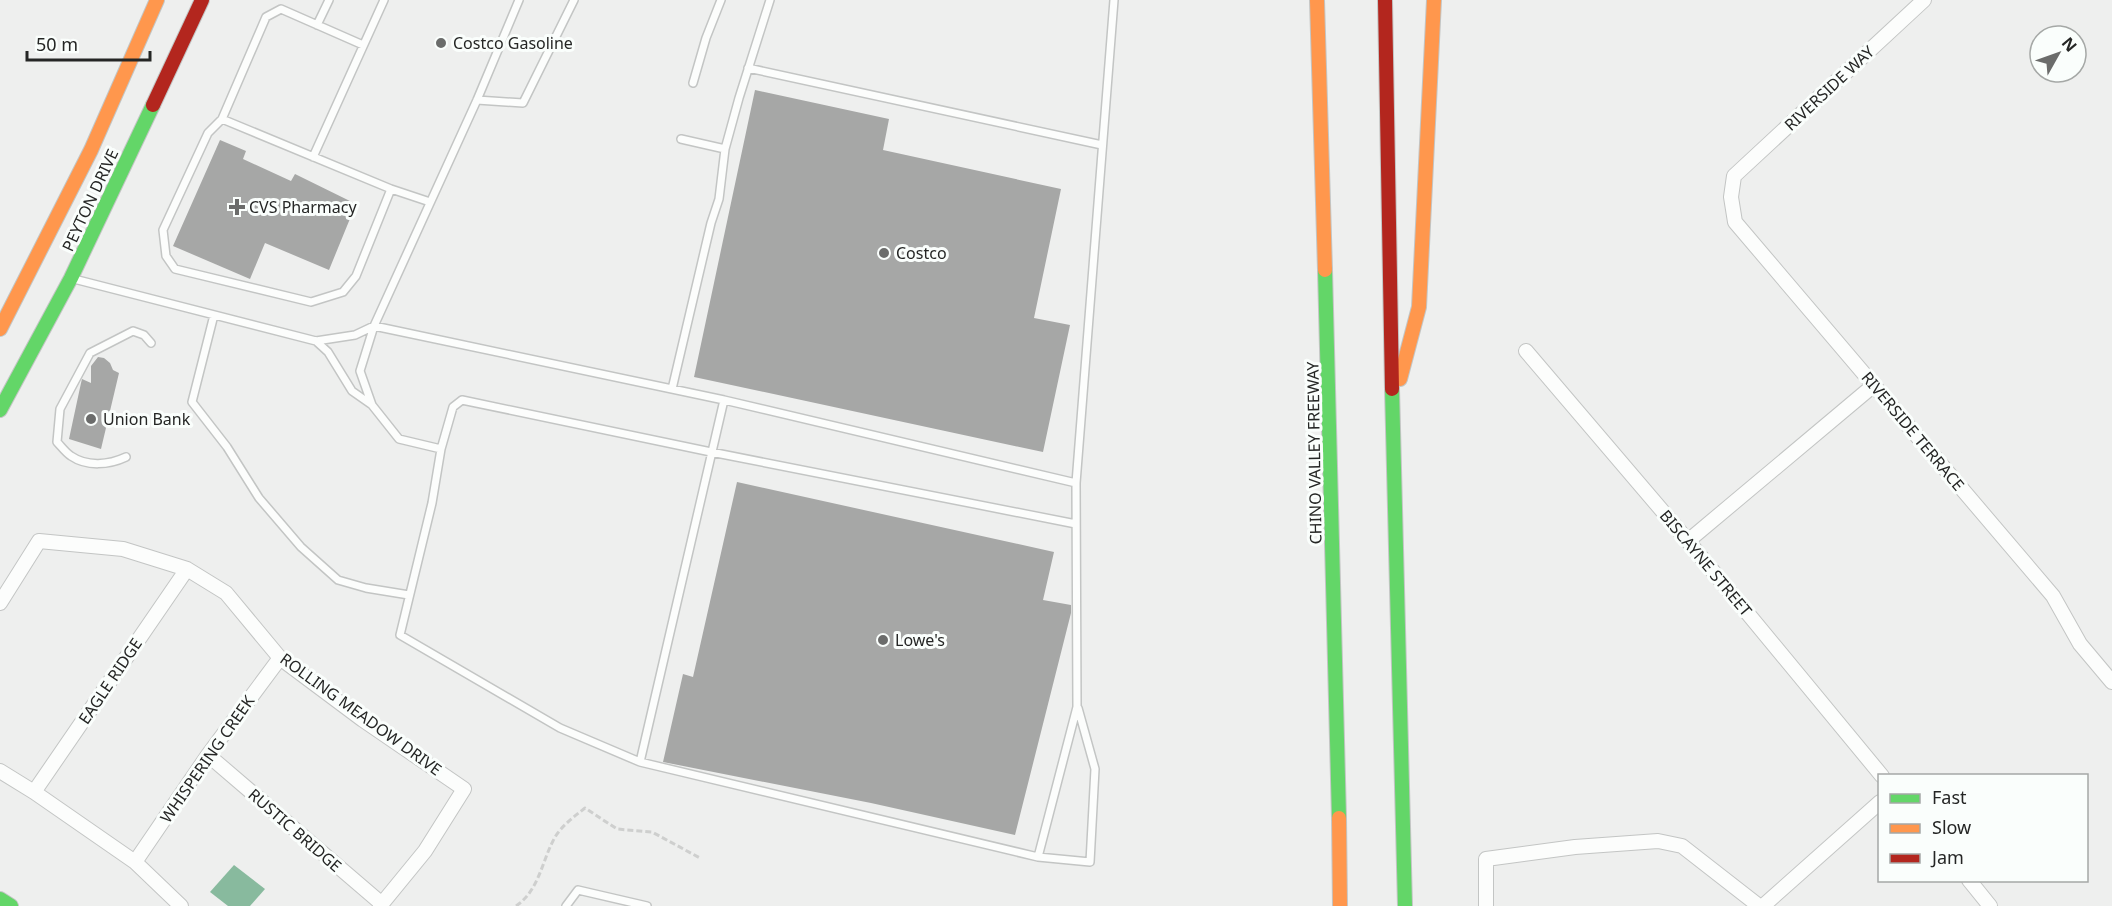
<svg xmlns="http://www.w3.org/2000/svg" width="2112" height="906" viewBox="0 0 2112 906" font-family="'Noto Sans',sans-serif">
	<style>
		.water { fill: #88ba9e }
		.building { fill: #a6a7a6 }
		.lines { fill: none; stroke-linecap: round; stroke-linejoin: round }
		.lane-casing { stroke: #c3c5c4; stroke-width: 10 }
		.street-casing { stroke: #c3c5c4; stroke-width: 16 }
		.fast-casing { stroke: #c3c5c4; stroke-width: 16 }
		.slow-casing { stroke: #c3c5c4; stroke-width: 16 }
		.jam-casing { stroke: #c3c5c4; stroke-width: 16 }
		.path { stroke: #cecfce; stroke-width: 3; stroke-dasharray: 6 3; stroke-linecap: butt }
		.lane { stroke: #fcfdfc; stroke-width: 7 }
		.street { stroke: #fcfdfc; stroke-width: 14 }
		.fast { stroke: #63d668; stroke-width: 14 }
		.slow { stroke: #ff974d; stroke-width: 14 }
		.jam { stroke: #b3261e; stroke-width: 14 }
		.poi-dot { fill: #6b6c6b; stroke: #fafefc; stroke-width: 2 }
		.labels { text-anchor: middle; stroke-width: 6; stroke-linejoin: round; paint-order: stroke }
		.poi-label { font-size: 16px; fill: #252625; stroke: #fafefc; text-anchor: start }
		.street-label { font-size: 16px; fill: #252625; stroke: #fafefc }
	</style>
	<rect width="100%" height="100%" fill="#eeefee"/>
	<path class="water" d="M234 865 265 889 250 906H228L210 892Z"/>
	<path class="building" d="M755 90 889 119 883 150 1061 189 1034 318 1070 325 1043 452 694 377Z
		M220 140 246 151 243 159 291 181 295 174 356 204 329 270 265 243 250 279 173 246Z
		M98 357 104 358 110 363 113 370 119 373 101 449 69 439 81 383 82 379 91 383V366Z
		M737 482 1054 552 1043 600 1071 605V613L1015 835 871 803 663 762 683 674 693 677Z"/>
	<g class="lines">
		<defs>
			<path id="lane" d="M519 0 477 100 374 326 360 371 372 405 399 439 441 449 432 503 400 635 560 728 640 762 724 400
				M317 25 329 0
				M363 45 281 9 266 17 222 119 208 133 163 230 166 256 175 269 311 302 343 292 356 276 391 189
				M748 68 1102 145
				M693 83 706 38 721 0
				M477 100 523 103 574 0
				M222 119 391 189 430 202
				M681 139 725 149
				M313 157 384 0
				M74 279 316 341 355 335 374 326 724 400 1076 483
				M214 315 192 402 227 447 259 498 301 547 338 580 366 588 409 595
				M316 341 328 352 352 391 372 405
				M672 389 711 223 719 199 725 149 739 98 770 0
				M441 449 453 407 462 400 711 452 1076 524
				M126 457C109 465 87 467 71 456 66 453 61 446 57 442L60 409 90 353 133 331 144 335 151 343
				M640 762 1038 857 1090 862 1095 769 1078 708
				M1038 857 1077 707 1076 483 1114 0
				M566 906 578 890 647 906"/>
			<path id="street" d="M1924 0 1734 176 1731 197 1735 222 2053 596 2080 644 2112 682
				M1526 351 1688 541 1882 776
				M1688 541 1874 385
				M0 603 39 541 123 549 187 569 226 593 280 658 363 720 464 789 425 851 380 906
				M208 755 382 904
				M0 771 34 792 135 862 181 906
				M34 792 187 569
				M135 862 208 755 280 658
				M1969 880 1990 906
				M1486 906V859L1575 847 1658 841 1682 846 1759 906
				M1763 906 1880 802"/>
			<path id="fast" d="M1325 270 1339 818
				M1392 389 1405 906
				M0 410 71 278 153 105
				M0 899 11 906"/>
			<path id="slow" d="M1317 0 1325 270
				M0 329 91 150 157 0
				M1400 379 1419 307 1434 0
				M1339 818 1340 906"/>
			<path id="jam" d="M1385 0 1392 389
				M153 105 202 0"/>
		</defs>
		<use href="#lane" class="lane-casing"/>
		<use href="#street" class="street-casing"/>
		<use href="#fast" class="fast-casing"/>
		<use href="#slow" class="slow-casing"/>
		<use href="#jam" class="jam-casing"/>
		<path class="path" d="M516 906C541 889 542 857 557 834 565 823 575 816 585 808L617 829 652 832 700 858"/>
		<use href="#lane" class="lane"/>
		<use href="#street" class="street"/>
		<use href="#fast" class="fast"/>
		<use href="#slow" class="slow"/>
		<use href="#jam" class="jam"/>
	</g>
	<g class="poi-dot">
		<circle cx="441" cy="43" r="6"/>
		<path d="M234 198h6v6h6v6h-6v6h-6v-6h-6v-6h6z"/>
		<circle cx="884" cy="253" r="6"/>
		<circle cx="91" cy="419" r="6"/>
		<circle cx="883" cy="640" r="6"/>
	</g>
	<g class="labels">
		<g class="poi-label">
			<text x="453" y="49">Costco Gasoline</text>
			<text x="249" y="213">CVS Pharmacy</text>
			<text x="896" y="259">Costco</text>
			<text x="103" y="425">Union Bank</text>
			<text x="895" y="646">Lowe's</text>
		</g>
		<g class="street-label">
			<text transform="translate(1829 88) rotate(-43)" y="6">RIVERSIDE WAY</text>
			<text transform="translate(90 200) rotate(-65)" y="6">PEYTON DRIVE</text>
			<text transform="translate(1913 431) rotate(50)" y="6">RIVERSIDE TERRACE</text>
			<text transform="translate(1314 453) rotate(-91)" y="6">CHINO VALLEY FREEWAY</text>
			<text transform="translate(1706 563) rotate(50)" y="6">BISCAYNE STREET</text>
			<text transform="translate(110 681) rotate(-56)" y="6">EAGLE RIDGE</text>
			<text transform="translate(361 714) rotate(36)" y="6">ROLLING MEADOW DRIVE</text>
			<text transform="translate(207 759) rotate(-55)" y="6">WHISPERING CREEK</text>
			<text transform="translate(295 830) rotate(41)" y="6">RUSTIC BRIDGE</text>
		</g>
	</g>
	<rect x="1878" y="774" width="210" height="108" fill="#fafefc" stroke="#a5a8a6" stroke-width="1.5"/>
	<rect x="1890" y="794" width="30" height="9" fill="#63d668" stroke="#a5a8a6" stroke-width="1.5"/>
	<text x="1932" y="804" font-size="18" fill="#252625">Fast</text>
	<rect x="1890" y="824" width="30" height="9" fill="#ff974d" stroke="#a5a8a6" stroke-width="1.5"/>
	<text x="1932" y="834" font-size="18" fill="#252625">Slow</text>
	<rect x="1890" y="854" width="30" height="9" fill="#b3261e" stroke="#a5a8a6" stroke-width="1.5"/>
	<text x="1932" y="864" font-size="18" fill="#252625">Jam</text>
	<g transform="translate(2058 54) rotate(50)"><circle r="28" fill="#fafefc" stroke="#a5a8a6" stroke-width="1.5"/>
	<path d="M0-4.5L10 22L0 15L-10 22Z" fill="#6b6c6b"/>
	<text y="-9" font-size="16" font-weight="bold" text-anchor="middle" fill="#252625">N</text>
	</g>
	<path d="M27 51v9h123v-9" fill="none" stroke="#252625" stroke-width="3"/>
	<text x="36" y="51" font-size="18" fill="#252625" stroke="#fafefc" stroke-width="4.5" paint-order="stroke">50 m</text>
</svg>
